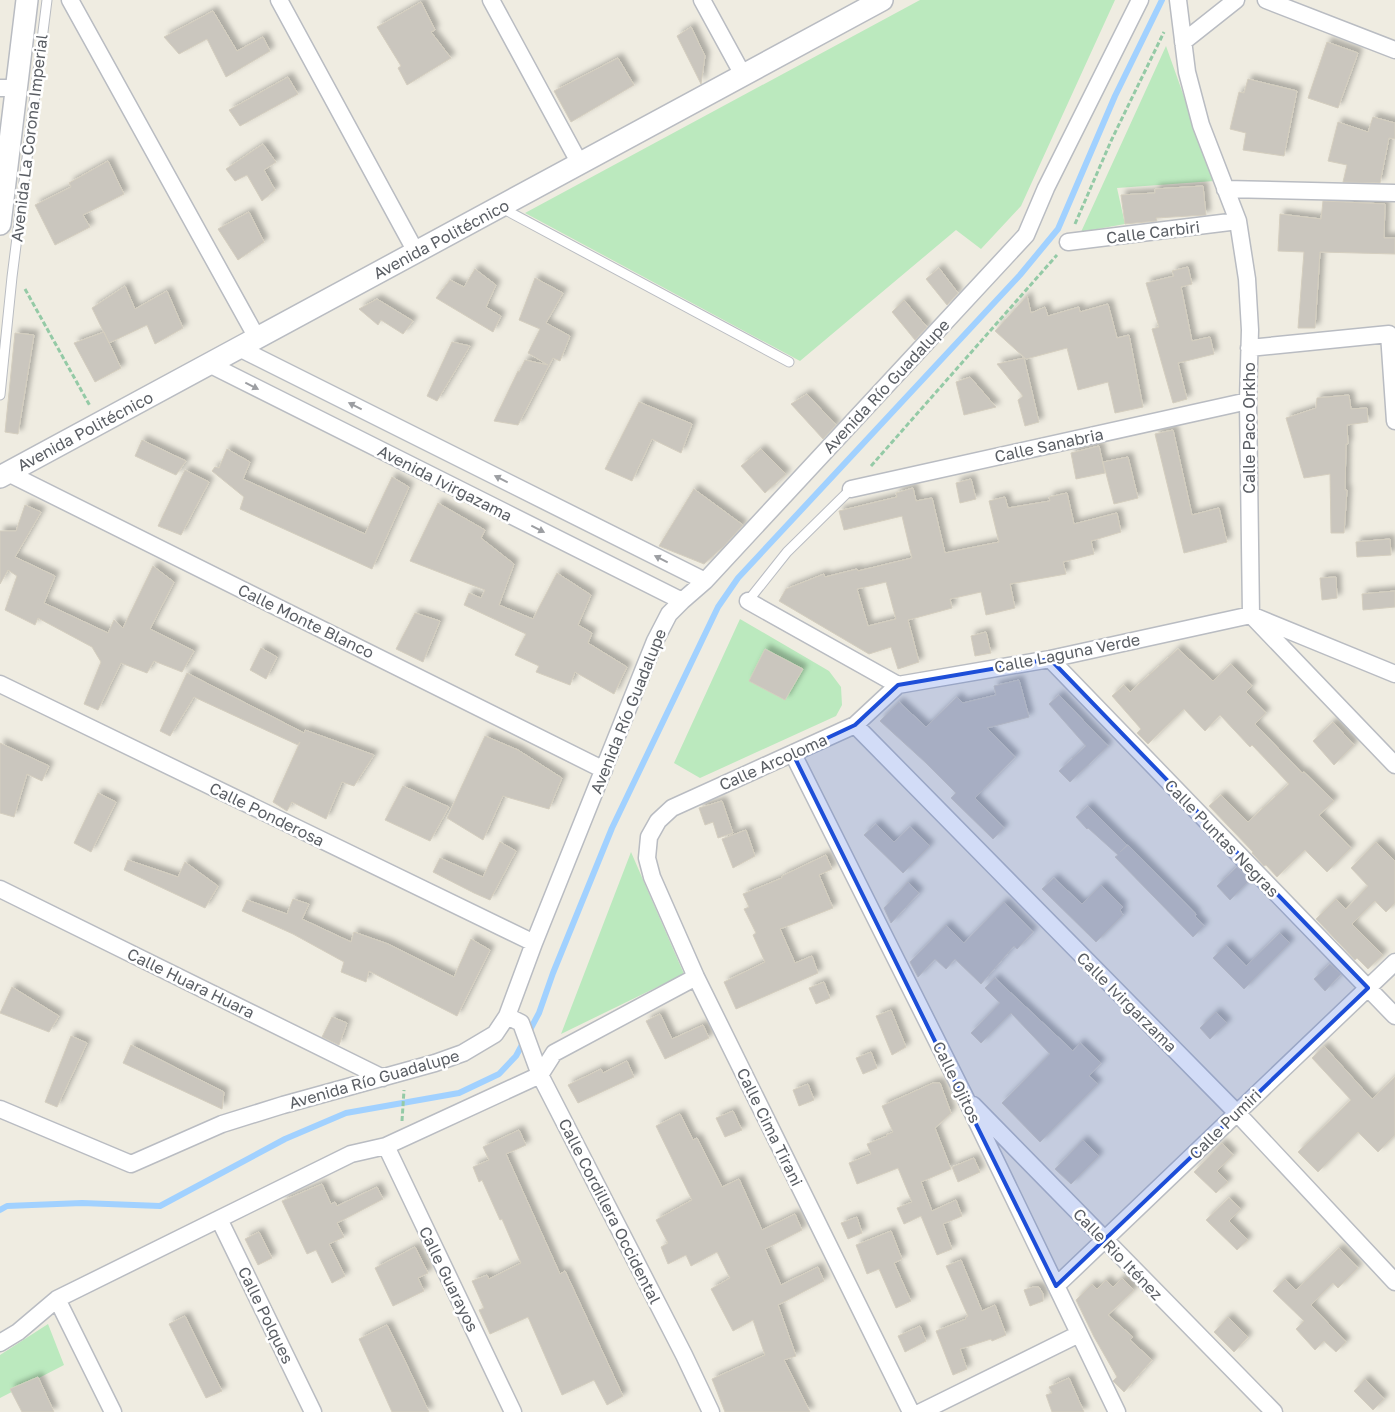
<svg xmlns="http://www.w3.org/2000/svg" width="1395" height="1412" viewBox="0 0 1395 1412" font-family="'Golos Text',sans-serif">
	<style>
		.green { fill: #bbe9be }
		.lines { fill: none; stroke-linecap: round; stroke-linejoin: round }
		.stream { stroke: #a1d1ff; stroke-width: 6 }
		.building { fill: #cac6be; stroke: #d4cebf; fill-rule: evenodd; filter: url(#shadow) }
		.service-casing { stroke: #b9bcc2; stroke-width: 11 }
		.minor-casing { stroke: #b9bcc2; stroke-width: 19 }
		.tertiary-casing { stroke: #b9bcc2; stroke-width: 24 }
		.path { stroke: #94caa6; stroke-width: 3; stroke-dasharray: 5 2.5; stroke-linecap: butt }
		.service { stroke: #fff; stroke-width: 9 }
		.minor { stroke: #fff; stroke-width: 16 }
		.tertiary { stroke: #fff; stroke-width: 21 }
		.oneway { fill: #9c9ea2 }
		.marked { fill: #1d4ed8; fill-opacity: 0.2; stroke: #1d4ed8; stroke-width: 4; stroke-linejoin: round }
		.labels { text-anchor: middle; stroke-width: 5; stroke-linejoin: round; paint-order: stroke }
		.street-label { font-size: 16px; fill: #5a5e64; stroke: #fff }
	</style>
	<defs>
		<filter id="shadow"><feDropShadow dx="4.5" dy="-4.5" stdDeviation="2.5" flood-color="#0004"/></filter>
	</defs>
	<rect width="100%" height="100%" fill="#efece1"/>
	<path class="green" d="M920 0H1115L1021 206 981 249 956 230 800 361 525 213Z
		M1166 46 1214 181 1117 188 1125 224 1081 232Z
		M740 619 829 671 841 687 842 705 836 716 700 778 674 763Z
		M631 852 684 974 561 1034Z
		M48 1324 64 1365 0 1398V1355Z"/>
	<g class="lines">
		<path class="stream" d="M0 1210 7 1206 82 1203 160 1206 285 1139 346 1113 459 1093 499 1074 516 1056 539 1013 553 973 612 828 718 607 738 578 1020 275 1058 229 1115 96 1162 0"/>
	</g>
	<path class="building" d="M421 2 435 30 431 32 451 58 407 85 398 68 401 66 377 27Z
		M213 11 237 51 263 37 270 51 226 77 207 39 179 54 164 37Z
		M691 27 705 56 701 84 677 36Z
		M1327 42 1358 53 1338 108 1308 98Z
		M618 58 634 85 571 122 554 91Z
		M288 77 298 94 240 126 229 110Z
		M1248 79 1297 91 1284 156 1243 150 1246 133 1230 129 1239 92 1244 93Z
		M1373 117 1395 123V139L1389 138 1380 183 1343 182 1347 165 1328 161 1338 122 1368 132Z
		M263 144 276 162 264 170 275 190 262 201 247 175 235 181 226 169Z
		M108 161 124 194 83 215 90 227 55 245 35 205 71 187 69 183Z
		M1203 186 1206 215 1156 218 1157 221 1125 224 1121 195 1155 193V189Z
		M1323 201 1385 204 1384 238H1395V254L1320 252 1315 328H1298L1304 252 1278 251 1280 214 1321 219Z
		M249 212 264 242 238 260 218 229Z
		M1188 267 1192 284 1181 287 1192 341 1210 337 1214 354 1178 363 1187 399 1173 403 1152 329 1159 327 1146 283 1174 276 1172 271Z
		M939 268 958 293 947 305 926 279Z
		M475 269 496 285 486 307 501 316 493 332 436 298 450 280 464 287Z
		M535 278 563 293 546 323 570 336 560 361 553 358 518 425 494 421 518 371 519 372 525 360 548 365 528 353 540 329 519 320Z
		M125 286 135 309 167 291 183 328 155 344 147 325 109 343 92 308Z
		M1027 296 1031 313 1045 307 1048 316 1079 307 1080 312 1108 304 1117 338 1129 335 1143 407 1115 413 1108 382 1078 390 1067 348 1026 359 995 331Z
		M377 299 413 321 403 334 381 320 378 325 359 309Z
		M904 300 927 327 915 340 892 312Z
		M104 332 121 368 95 382 74 343Z
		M15 333 34 335 18 434 5 432Z
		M452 342 470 346 437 401 427 396Z
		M1024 358 1039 422 1025 426 1018 400 1023 396 997 364Z
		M970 377 996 407 964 415 956 382Z
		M807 394 836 425 823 439 791 404Z
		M1349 395 1351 409 1367 408 1368 422 1347 425 1348 444H1346L1345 490H1347L1344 533H1331L1330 474 1304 478 1286 418 1316 408 1317 398Z
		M639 402 692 424 681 453 652 439 632 481 605 469Z
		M1173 430 1192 515 1219 508 1227 542 1184 553 1155 434Z
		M142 440 186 461 176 475 135 456Z
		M1099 446 1105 473 1076 479 1071 453Z
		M227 449 250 462 243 479 365 534 392 477 409 487 372 569 240 509 244 497 212 471 215 467 219 468Z
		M761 449 786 474 765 493 741 466Z
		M1128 457 1138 498 1114 504 1103 462Z
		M185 470 209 482 181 535 158 526Z
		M971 479 976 499 960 503 956 483Z
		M913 488 916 501 932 498 945 553 999 542 989 501 1005 497 1008 508 1050 501 1049 497 1067 493 1074 524 1117 513 1121 532 1091 541 1094 554 1063 562 1066 574 1010 584 1015 608 986 615 981 592 950 599 952 608 908 620 919 662 898 669 891 647 869 654 779 601 786 589 824 574 825 577 857 569 858 571 912 558 902 516 844 530 839 511 897 497 896 493ZM886 582 896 619 868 626 857 589Z
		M694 489 743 525 724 546 704 564 659 546Z
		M438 503 485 530 481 538 514 564 499 605 533 619 557 573 591 595 578 625 592 633 588 643 627 667 614 694 575 672 570 685 536 672 539 666 515 655 526 634 464 605 469 593 481 598 485 590 410 561Z
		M25 505 41 512 15 557 55 576 44 603 108 633 114 620 123 628 153 566 174 582 150 629 194 651 182 672 154 661 147 673 121 663 98 710 84 704 101 662 92 647 38 618 35 625 5 610 17 576 8 570 0 584V531H16Z
		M1390 539 1391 555 1357 557 1356 542Z
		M1336 577 1337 598 1322 600 1320 578Z
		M1395 591V607L1363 610 1362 594Z
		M415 613 440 621 423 662 396 649Z
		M986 632 991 653 975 656 971 636Z
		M261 648 277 657 266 679 250 670Z
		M765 649 803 669 785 700 749 681Z
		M1178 649 1213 681 1231 664 1252 686 1246 692 1266 713 1255 724 1302 773 1304 772 1334 801 1319 815 1351 848 1327 872 1305 850 1277 877 1266 865 1264 866 1252 853 1253 852 1209 806 1221 795 1248 822 1289 784 1252 745 1250 747 1220 715 1205 731 1184 709 1148 744 1137 733 1141 729 1112 696 1124 685 1130 692Z
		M187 673 304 733 305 730 374 755 354 786 342 782 326 819 292 802 287 811 273 802 300 742 298 745 194 697 170 736 160 731Z
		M1019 680 1029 717 987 728 1015 757 975 798 1004 828 993 839 951 798 956 793 926 763 880 721 899 702 926 727 957 697 963 703 996 695 994 686Z
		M1059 695 1108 746 1070 782 1059 771 1086 746 1049 704Z
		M1333 722 1354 745 1334 765 1313 741Z
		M485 736 518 750 562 778 549 809 503 796 483 840 447 818Z
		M0 743 49 766 42 781 27 774 14 817 0 813Z
		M403 786 449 807 430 841 385 820Z
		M98 793 116 802 91 852 74 843Z
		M722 801 733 833 718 838 713 822 705 825 699 808Z
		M1088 806 1127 845 1120 852 1128 845 1196 914 1195 916 1204 926 1193 937 1115 857 1118 855 1088 828 1087 829 1076 817Z
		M876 824 894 842 910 827 930 846 903 873 864 835Z
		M746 830 755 856 733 868 722 839Z
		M500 842 516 851 490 900 474 893 433 872 440 858 483 877Z
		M1376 842 1395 861V903L1386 912 1375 901 1352 924 1383 955 1368 969 1357 958 1355 960 1316 919 1336 899 1346 909 1368 886 1351 868Z
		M826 855 832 869 819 875 833 908 780 929 795 963 812 956 818 973 736 1009 724 982 765 962 753 935 756 933 744 909 749 907 743 894 782 878V876Z
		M128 860 178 877 185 862 218 886 205 908 124 870Z
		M1237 867 1250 880 1230 900 1217 886Z
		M1054 878 1082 904 1101 885 1123 907 1120 910 1123 915 1096 942 1042 889Z
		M908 882 919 893 891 923 884 908Z
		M293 899 309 904 302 919 351 942 354 932 388 944 454 977 471 939 490 950 457 1016 369 971 366 982 341 972 344 962 293 934 242 911 247 900 287 914Z
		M1004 902 1033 932 1017 949 1014 946 981 984 955 959 946 969 935 959 918 977 910 962 946 925 964 943Z
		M1280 933 1290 943 1244 989 1213 958 1226 945 1246 966Z
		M1330 964 1341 974 1325 991 1314 979Z
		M995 978 1073 1051 1080 1043 1101 1063 1089 1076 1098 1084 1040 1142 1002 1103 1050 1054 1011 1013 981 1043 971 1033 1000 1003 985 988Z
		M824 982 830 998 816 1004 809 988Z
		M12 987 59 1016 49 1032 0 1013Z
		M891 1010 906 1047 892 1055 876 1016Z
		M1216 1012 1227 1023 1210 1039 1200 1028Z
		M660 1014 672 1039 703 1025 709 1038 665 1059 646 1021Z
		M332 1017 347 1023 339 1045 322 1037Z
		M71 1036 87 1043 57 1107 45 1102Z
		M131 1045 224 1092 222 1109 123 1063Z
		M1324 1046 1372 1099 1395 1077V1135L1378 1152 1358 1132 1318 1172 1298 1152 1351 1100 1312 1058Z
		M871 1052 877 1068 863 1074 856 1058Z
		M627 1061 634 1077 578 1103 568 1085 601 1069 603 1073Z
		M933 1083H940L951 1113 935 1128 951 1169 921 1182 932 1211 956 1200 962 1216 943 1224 952 1249 937 1255 921 1216 904 1224 897 1208 912 1202 898 1168 857 1184 849 1163 871 1154 867 1144 887 1136 886 1135 893 1132 882 1106Z
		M808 1084 814 1100 799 1106 793 1090Z
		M733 1111 742 1130 725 1137 716 1118Z
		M680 1114 693 1140 697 1138 722 1187 739 1179 762 1230 795 1214 802 1230 765 1249 781 1285 818 1267 824 1281 778 1305 796 1356 784 1360 810 1412H725L712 1379 765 1355 753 1320 733 1331 711 1289 730 1278 717 1252 691 1266 686 1255 668 1264 661 1247 668 1243 656 1220 692 1200 656 1126Z
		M519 1130 526 1145 506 1154 560 1274 565 1271 623 1396 607 1405 594 1380 562 1395 528 1317 490 1334 479 1310 484 1308 472 1281 487 1275 489 1279 521 1263 502 1219 500 1220 482 1180 479 1182 473 1167 489 1160 483 1147Z
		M1083 1140 1099 1156 1071 1184 1055 1169Z
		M1222 1143 1233 1155 1217 1171 1228 1182 1216 1193 1194 1172Z
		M974 1158 980 1172 958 1182 952 1167Z
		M322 1184 331 1204 335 1202 337 1206 377 1187 383 1199 337 1223 344 1237 329 1244 345 1276 332 1283 316 1250 307 1254 282 1201Z
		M1229 1198 1241 1209 1229 1221 1248 1240 1237 1250 1206 1220Z
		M857 1217 862 1233 848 1239 841 1223Z
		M891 1231 902 1259 894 1263 911 1301 896 1308 879 1269 867 1274 856 1245Z
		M259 1232 272 1258 258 1265 245 1239Z
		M415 1247 428 1273 418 1278 424 1291 393 1306 375 1268Z
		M1339 1248 1358 1268 1338 1288 1333 1283 1311 1305 1346 1342 1336 1352 1324 1341 1315 1350 1296 1329 1304 1321 1273 1291 1285 1279 1296 1290Z
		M961 1260 982 1311 995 1305 1006 1335 992 1341 991 1339 960 1349 967 1369 953 1375 936 1331 966 1319 965 1318 968 1316 946 1266Z
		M1122 1278 1134 1290 1108 1315 1133 1337 1130 1340 1152 1360 1124 1392 1113 1381 1117 1377 1094 1337 1076 1300 1092 1284 1097 1289 1106 1280 1113 1287Z
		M1033 1287H1039L1043 1294V1301L1030 1306 1024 1290Z
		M185 1316 222 1391 206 1398 169 1324Z
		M1228 1317 1248 1337 1234 1352 1214 1332Z
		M387 1325 405 1361 429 1412H392L359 1339Z
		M920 1326 926 1341 905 1352 898 1336Z
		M38 1377 54 1412H22L10 1389Z
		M1069 1378 1084 1412H1052L1046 1395 1052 1393 1049 1387Z
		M1365 1379 1384 1399 1373 1410 1354 1391Z"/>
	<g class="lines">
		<defs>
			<path id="service" d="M500 207 789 362
				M0 395 12 277 47 0
				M748 601 787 552 851 489"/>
			<path id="minor" d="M70 0 257 338
				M279 0 416 252
				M491 0 580 164
				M702 0 743 75
				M1178 0 1187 72 1201 125 1238 221 1247 279 1250 330 1248 401 1251 615 1395 765
				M1266 0 1395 50
				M1183 42 1236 0
				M0 88H16
				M1225 189 1395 193
				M1068 242 1238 221
				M239 348 705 581
				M1249 348 1389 334 1395 421
				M209 364 682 601
				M8 473 604 770
				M851 489 1248 401
				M748 601 898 685 1050 659 1251 615 1395 674
				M1050 659 1395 1016
				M0 684 534 943
				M898 685 855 725 672 808 658 821 649 837 647 858 652 877 696 977 911 1412
				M855 725 1237 1113 1395 1282
				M793 754 964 1095 1117 1412
				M0 889 383 1078
				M507 1016 521 1023 540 1075 684 1355 711 1412
				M540 1075 554 1053 696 977
				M973 1105 1274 1412
				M0 1109 131 1164 222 1124 283 1105 435 1063 463 1053 495 1034 507 1016 534 943 655 641 669 614 682 601 705 581 1026 235 1046 188 1140 0
				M386 1146 513 1412
				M219 1219 313 1412
				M1056 1286 1395 962
				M57 1299 113 1412
				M0 1343 18 1332 57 1299 219 1219 351 1154 386 1146 540 1075
				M921 1412 1079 1334"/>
			<path id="tertiary" d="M0 224 27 0
				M0 477 882 0"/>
		</defs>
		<use href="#service" class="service-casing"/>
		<use href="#minor" class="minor-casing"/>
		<use href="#tertiary" class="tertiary-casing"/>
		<path class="path" d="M1075 224 1111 141 1164 32
			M25 289 90 406
			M871 466 1057 255
			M402 1121 404 1090"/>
		<use href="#service" class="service"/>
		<use href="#minor" class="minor"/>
		<use href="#tertiary" class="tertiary"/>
	</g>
	<defs><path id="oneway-solid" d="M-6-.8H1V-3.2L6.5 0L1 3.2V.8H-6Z" transform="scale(1.25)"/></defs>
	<g class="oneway">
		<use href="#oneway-solid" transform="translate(252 386) rotate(27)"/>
		<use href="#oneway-solid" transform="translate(355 406) rotate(-153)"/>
		<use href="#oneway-solid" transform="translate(501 479) rotate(-153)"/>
		<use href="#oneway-solid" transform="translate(538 529) rotate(27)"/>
		<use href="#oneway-solid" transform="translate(661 559) rotate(-153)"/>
	</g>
	<path class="marked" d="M1050 659 1368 988 1056 1286 793 754 855 725 898 685Z"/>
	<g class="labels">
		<g class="street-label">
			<text transform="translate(29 138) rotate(-83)" y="6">Avenida La Corona Imperial</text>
			<text transform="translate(1153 232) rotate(-7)" y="6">Calle Carbiri</text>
			<text transform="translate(441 239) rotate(-28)" y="6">Avenida Politécnico</text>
			<text transform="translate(886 386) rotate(-47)" y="6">Avenida Río Guadalupe</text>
			<text transform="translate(1249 428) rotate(-90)" y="6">Calle Paco Orkho</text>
			<text transform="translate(85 431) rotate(-28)" y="6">Avenida Politécnico</text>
			<text transform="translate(1049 445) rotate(-12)" y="6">Calle Sanabria</text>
			<text transform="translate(445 483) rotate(27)" y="6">Avenida Ivirgazama</text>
			<text transform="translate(306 621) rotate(26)" y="6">Calle Monte Blanco</text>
			<text transform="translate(1067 653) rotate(-11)" y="6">Calle Laguna Verde</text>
			<text transform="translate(628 711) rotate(-68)" y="6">Avenida Río Guadalupe</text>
			<text transform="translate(773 762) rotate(-24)" y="6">Calle Arcoloma</text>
			<text transform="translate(267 814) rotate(26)" y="6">Calle Ponderosa</text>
			<text transform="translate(1222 838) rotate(46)" y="6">Calle Puntas Negras</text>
			<text transform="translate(191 983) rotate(26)" y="6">Calle Huara Huara</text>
			<text transform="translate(1127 1002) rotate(45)" y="6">Calle Ivirgarzama</text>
			<text transform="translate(374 1079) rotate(-16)" y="6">Avenida Río Guadalupe</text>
			<text transform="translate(957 1082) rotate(64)" y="6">Calle Ojitos</text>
			<text transform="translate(1225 1124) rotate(-44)" y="6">Calle Pumiri</text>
			<text transform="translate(770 1127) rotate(64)" y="6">Calle Cima Tirani</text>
			<text transform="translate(610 1211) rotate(63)" y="6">Calle Cordillera Occidental</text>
			<text transform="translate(1118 1254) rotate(46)" y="6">Calle Rio Iténez</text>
			<text transform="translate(449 1279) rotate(64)" y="6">Calle Guarayos</text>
			<text transform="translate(266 1315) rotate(64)" y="6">Calle Polques</text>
		</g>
	</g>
</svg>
